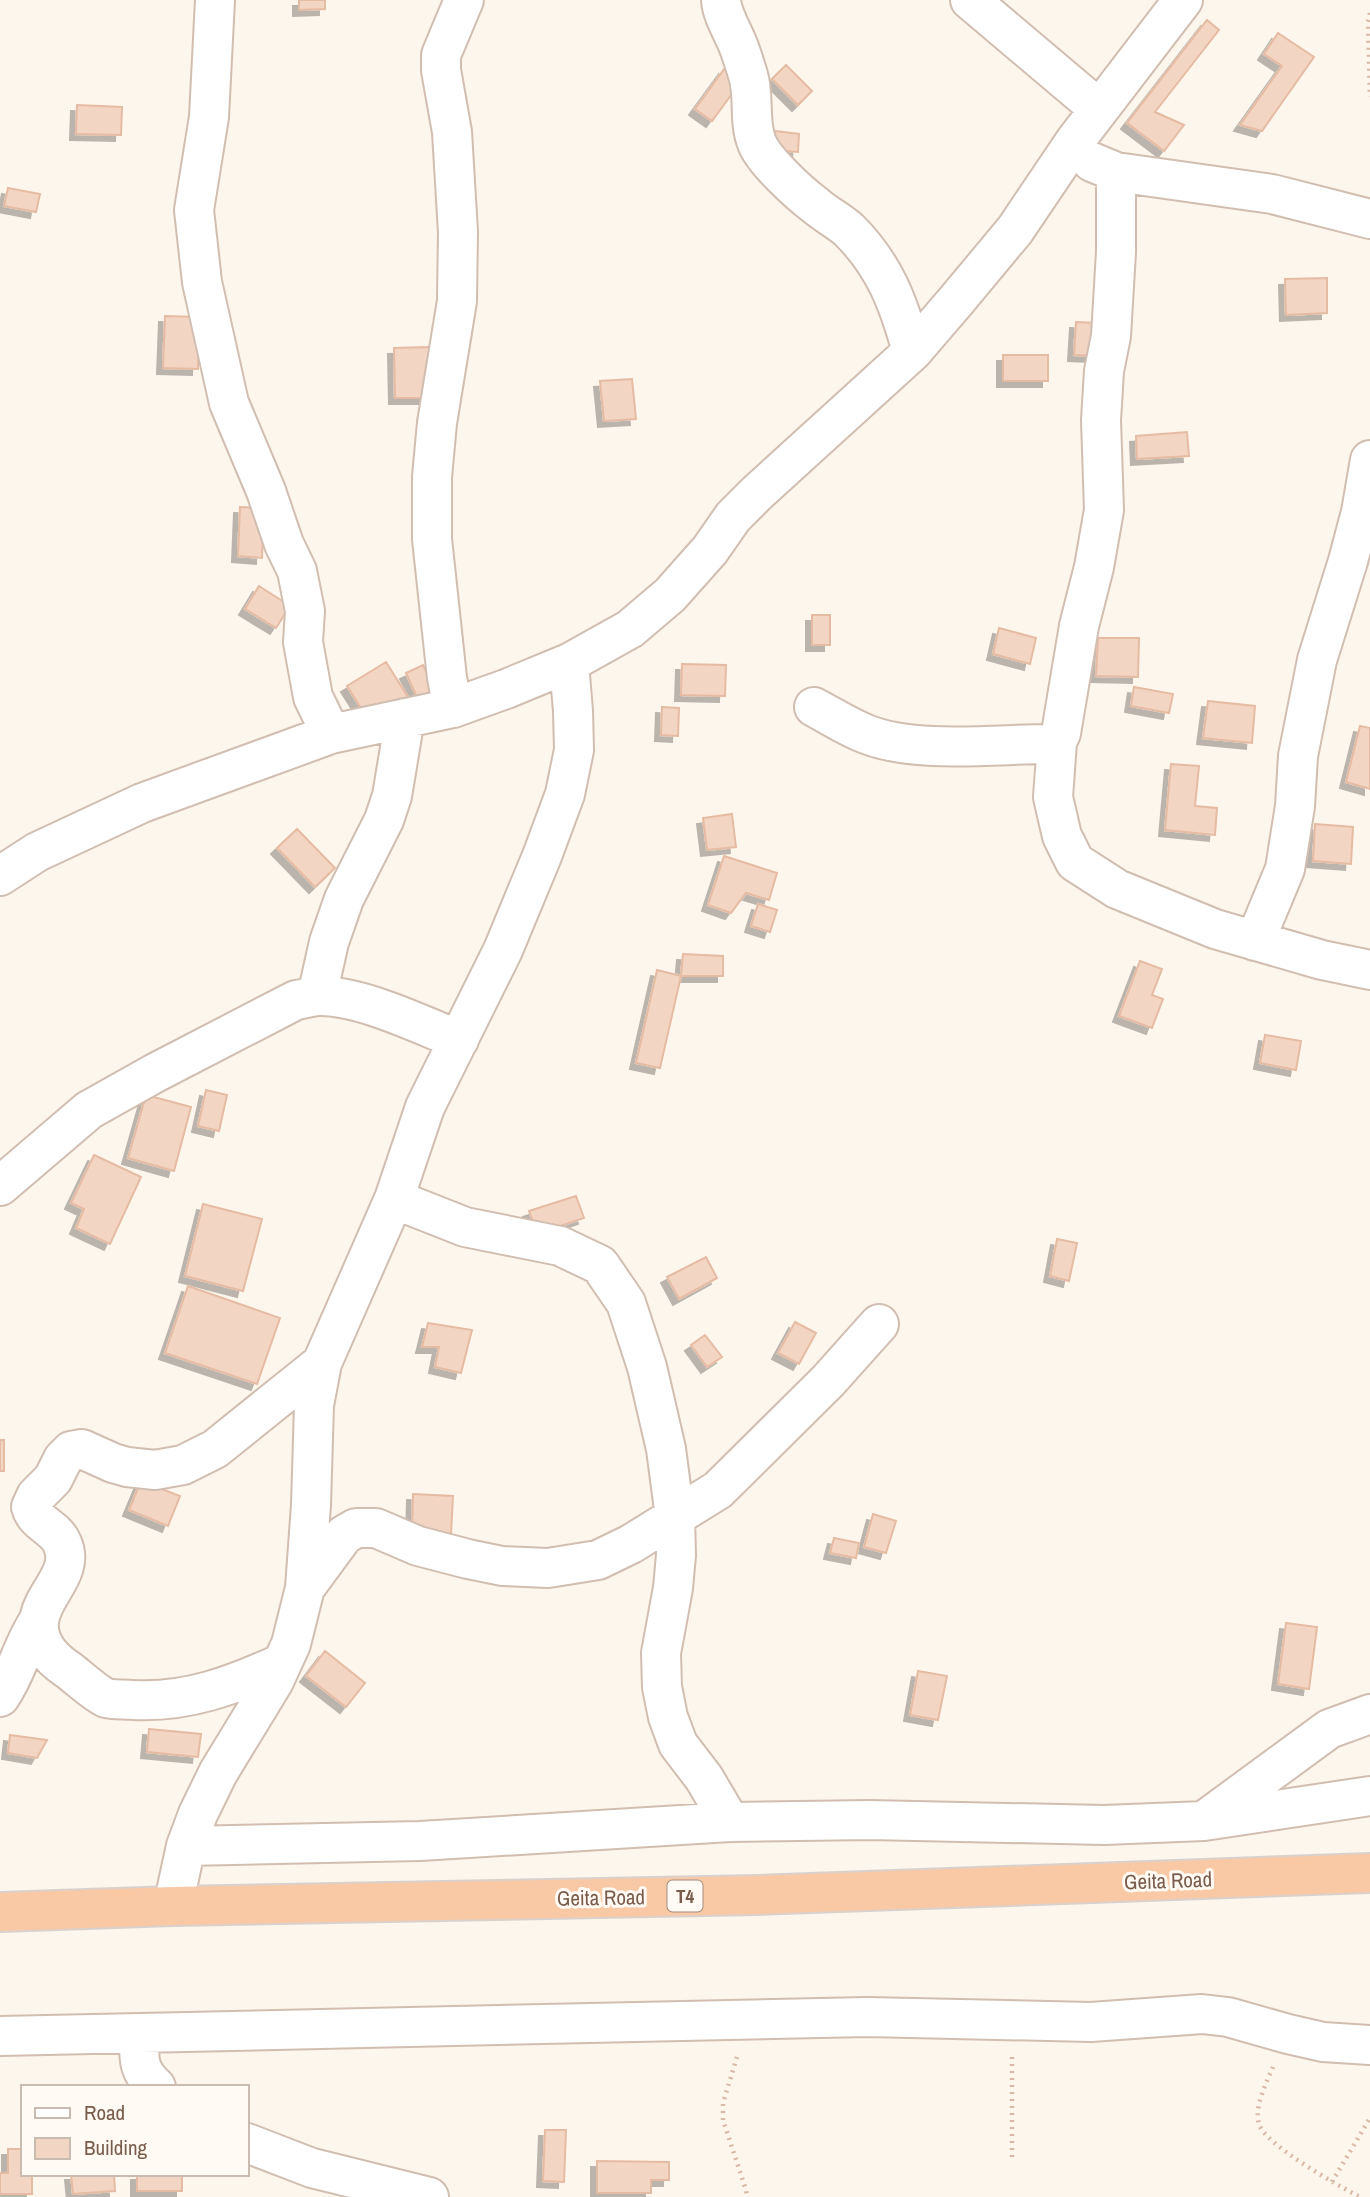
<svg xmlns="http://www.w3.org/2000/svg" width="1370" height="2197" viewBox="0 0 1370 2197" font-family="'Archivo Narrow',sans-serif">
	<style>
		.building { fill: #f3d5c3; stroke: #e6bba3; stroke-width: 2; filter: url(#shadow) }
		.lines { fill: none; stroke-linecap: round; stroke-linejoin: round }
		.minor-casing { stroke: #d1beb0; stroke-width: 42 }
		.trunk-casing { stroke: #dad1cd; stroke-width: 42 }
		.path { stroke: #d9b8a5; stroke-width: 4.5; stroke-dasharray: 2 5; stroke-linecap: butt }
		.minor { stroke: #fff; stroke-width: 38 }
		.trunk { stroke: #f9c8a4; stroke-width: 38 }
		.labels { text-anchor: middle; stroke-width: 6; stroke-linejoin: round; paint-order: stroke }
		.shield { fill: #fffaf3; stroke: #a28b7f; stroke-width: 2 }
		.shield-label { font-size: 19px; font-weight: bold; fill: #7a5c4d }
		.street-label { font-size: 21px; fill: #7a5c4d; stroke: #fffaf3 }
	</style>
	<defs>
		<filter id="shadow"><feDropShadow dx="-6" dy="6" stdDeviation="0" flood-color="#0004"/></filter>
	</defs>
	<rect width="100%" height="100%" fill="#fdf6ec"/>
	<path class="building" d="M299 0H325V9L299 10Z
		M1207 20 1219 30 1155 112 1184 125 1164 151 1127 123Z
		M1278 33 1314 57 1262 131 1240 125 1282 66 1264 54Z
		M786 65 812 91 798 105 772 79Z
		M725 68 742 80 712 121 695 109Z
		M77 105 122 107 121 135 76 134Z
		M775 131 799 134 798 152 773 150Z
		M8 188 40 194 36 212 4 206Z
		M1327 278V313L1286 315 1285 279Z
		M165 316 199 317 198 369 163 368Z
		M1076 322 1097 323 1095 356 1074 355Z
		M429 347 430 398H395L394 348Z
		M1003 355H1048V381H1003Z
		M632 379 636 419 604 421 600 381Z
		M1187 432 1189 456 1137 459 1136 436Z
		M240 507 264 508 262 558 238 556Z
		M259 586 290 606 276 628 245 609Z
		M812 615H830V645H812Z
		M999 628 1036 638 1030 664 993 654Z
		M1098 638H1139L1138 677 1096 676Z
		M386 662 408 697 370 722 347 686Z
		M682 664 726 665 725 696 681 695Z
		M423 665 437 696 420 704 406 673Z
		M1134 687 1173 694 1169 713 1131 706Z
		M1208 701 1255 706 1252 743 1203 738Z
		M662 707 679 708 678 736 661 735Z
		M1360 726 1370 728V789L1346 782Z
		M1171 764 1199 766 1195 806 1217 808 1215 835 1165 830Z
		M732 814 736 847 707 850 703 818Z
		M1315 824 1353 827 1351 864 1313 861Z
		M297 829 335 868 315 887 277 848Z
		M724 856 777 873 769 900 746 893 731 913 708 905Z
		M758 904 777 910 770 932 751 926Z
		M683 954 723 956V976H681Z
		M1140 961 1162 969 1152 995 1163 999 1152 1028 1119 1016Z
		M657 970 681 976 660 1068 636 1063Z
		M1265 1035 1301 1041 1296 1070 1260 1063Z
		M206 1090 227 1095 219 1131 198 1126Z
		M146 1095 191 1107 174 1171 128 1158Z
		M94 1155 141 1177 110 1244 76 1228 84 1209 71 1203Z
		M576 1196 584 1218 537 1234 529 1211Z
		M203 1204 262 1219 243 1291 185 1276Z
		M1057 1239 1077 1243 1069 1281 1050 1276Z
		M706 1257 717 1278 679 1299 667 1277Z
		M188 1286 280 1318 257 1384 165 1353Z
		M795 1322 816 1333 799 1364 778 1353Z
		M428 1323 472 1330 461 1373 435 1367 439 1347H422Z
		M705 1335 722 1357 707 1367 691 1345Z
		M0 1440H4V1471H0Z
		M141 1481 180 1496 168 1526 129 1510Z
		M413 1494 453 1496 451 1534 412 1531Z
		M873 1514 896 1521 886 1553 864 1547Z
		M834 1538 859 1543 856 1558 830 1553Z
		M1286 1623 1317 1627 1309 1689 1278 1684Z
		M325 1651 365 1683 346 1707 306 1676Z
		M918 1671 947 1676 938 1720 910 1715Z
		M149 1729 201 1734 198 1757 147 1752Z
		M10 1735 47 1740 37 1758 8 1753Z
		M545 2130H566L564 2182 543 2181Z
		M8 2149H23V2174H32V2194H0V2173H8Z
		M597 2161 669 2162V2180H651V2193H597Z
		M71 2174H114L115 2191 73 2194Z
		M137 2174H182V2191H137Z"/>
	<g class="lines">
		<defs>
			<path id="minor" d="M215 0 209 117 194 210 202 282 229 403 266 491 284 544 297 571 305 611 303 642 313 697 331 734
				M721 0C722 15 732 30 738 45 742 55 745 65 748 75 755 97 748 121 757 143 764 161 799 193 815 205 825 214 839 221 849 230 885 266 899 304 912 352
				M970 0 1099 109
				M1092 162 1116 172 1272 194 1370 219
				M814 707C831 716 848 727 866 734 915 754 996 744 1049 744L1057 742 1061 733 1079 626 1094 567 1104 510 1101 420 1104 371 1111 336 1116 252V172
				M453 708 447 678 432 539V477L437 423 457 301 458 232 452 132 441 70V55L464 0
				M1057 742 1053 797 1062 836 1075 862 1117 889 1215 929 1322 960 1370 970
				M0 876 37 852 142 803 331 734 453 708 506 689 569 663 630 629 670 595 710 550 733 517 757 493 912 352 955 302 1015 230 1075 141 1183 0
				M1255 941 1285 869 1295 806 1298 756 1317 660 1348 561 1361 512 1370 460
				M317 996 329 942 344 899 384 820 392 796 405 718
				M0 1186 89 1110 155 1073 296 1000C303 999 310 997 318 996 360 995 419 1024 459 1040
				M394 1199 465 1227 560 1246 600 1265 626 1303 647 1367 666 1449 675 1517 676 1555 673 1588 661 1653 662 1687 668 1717 678 1744 704 1778 730 1822
				M305 1588 344 1535 356 1528H376L418 1546 468 1559 502 1566 548 1568 598 1560 631 1544 718 1490 828 1381 879 1324
				M282 1663C234 1685 187 1703 133 1700 125 1699 113 1700 106 1698 96 1694 77 1676 67 1669 51 1658 37 1643 39 1622 41 1594 76 1573 62 1543 56 1528 35 1523 31 1507L36 1496 53 1479 63 1459 71 1451 82 1449 113 1463 127 1467 155 1470 183 1465 215 1449 322 1363
				M0 1697C17 1673 22 1645 39 1620
				M1205 1820 1329 1729 1370 1714
				M186 1846 420 1841 730 1822 870 1820 1104 1825 1204 1821 1370 1796
				M173 1906 186 1846 198 1814 218 1773 274 1681 291 1644 305 1588 311 1505 314 1405 322 1363 394 1199 425 1107 503 950 542 856 565 794 574 750 573 711 569 663
				M139 2034C139 2058 137 2070 156 2087
				M0 2036 867 2017 1091 2022 1202 2014 1228 2017 1288 2034 1323 2042 1370 2045
				M247 2143 312 2168 429 2197"/>
			<path id="trunk" d="M0 1912 173 1906 757 1895 1370 1873"/>
		</defs>
		<use href="#minor" class="minor-casing"/>
		<use href="#trunk" class="trunk-casing"/>
		<path class="path" d="M1370 13 1368 22 1370 97
			M737 2057 723 2103V2120L746 2190 747 2197
			M1012 2057V2159
			M1273 2067C1266 2084 1254 2106 1259 2124 1265 2145 1339 2186 1360 2197
			M1332 2182 1370 2118"/>
		<use href="#minor" class="minor"/>
		<use href="#trunk" class="trunk"/>
	</g>
	<g class="labels">
		<rect class="shield" x="667.5" y="1880.5" width="35" height="31" rx="5"/>
		<g class="shield-label">
			<text x="685" y="1903">T4</text>
		</g>
		<g class="street-label">
			<text transform="translate(1168 1881) rotate(-2)" y="7">Geita Road</text>
			<text transform="translate(601 1898) rotate(-1)" y="7">Geita Road</text>
		</g>
	</g>
	<rect x="21" y="2085" width="228" height="91" fill="#fffaf3" stroke="#cabbb1" stroke-width="2"/>
	<rect x="35" y="2108" width="35" height="10" fill="#ffffff" stroke="#cabbb1" stroke-width="2"/>
	<text x="84" y="2120" font-size="21" fill="#7a5c4d">Road</text>
	<rect x="35" y="2138" width="35" height="21" fill="#f3d5c3" stroke="#cabbb1" stroke-width="2"/>
	<text x="84" y="2155" font-size="21" fill="#7a5c4d">Building</text>
</svg>
